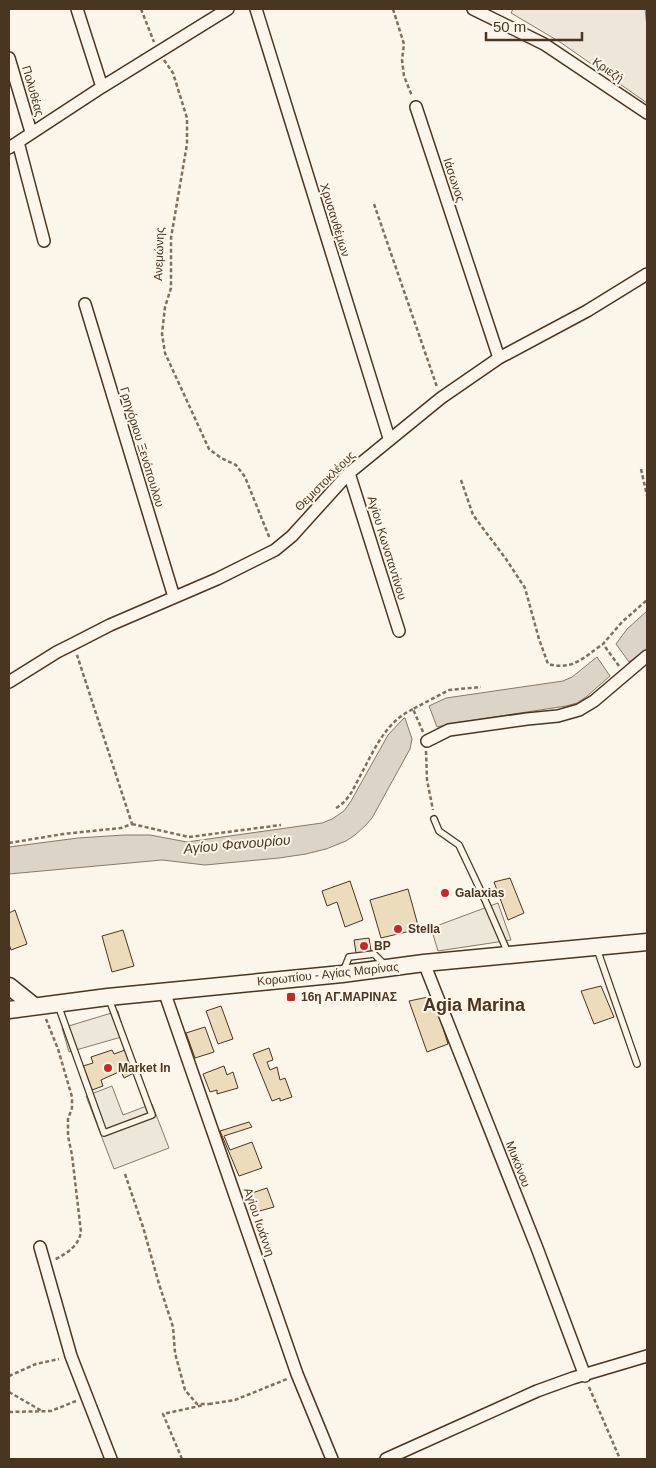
<svg xmlns="http://www.w3.org/2000/svg" width="656" height="1468" viewBox="0 0 656 1468" font-family="Arial,sans-serif">
	<style>
		.green { fill: #ede6d9; stroke: #887966 }
		.parking { fill: #ede7d9; stroke: #887966 }
		.water { fill: #dcd4c6; stroke: #887966 }
		.building { fill: #ecdcbc; stroke: #4a3520 }
		.lines { fill: none; stroke-linecap: round; stroke-linejoin: round }
		.lane-casing { stroke: #4a3520; stroke-width: 8 }
		.street-casing { stroke: #4a3520; stroke-width: 14 }
		.secondary-casing { stroke: #4a3520; stroke-width: 19 }
		.path { stroke: #7f6f5c; stroke-width: 2.5; stroke-dasharray: 4 2.5; stroke-linecap: butt }
		.lane { stroke: #fbf6e9; stroke-width: 5.5 }
		.street { stroke: #fbf6e9; stroke-width: 11 }
		.secondary { stroke: #fbf6e9; stroke-width: 16 }
		.poi-dot { fill: #c62828; stroke: #fbf6e9; stroke-width: 2 }
		.labels { text-anchor: middle; stroke-width: 4; stroke-linejoin: round; paint-order: stroke }
		.street-label { font-size: 12px; fill: #4a3520; stroke: #fbf6e9 }
		.poi-label { font-size: 12px; font-weight: bold; fill: #4a3520; stroke: #fbf6e9; text-anchor: start }
		.water-label { font-size: 14px; font-style: italic; fill: #4a3520; stroke: #fbf6e9 }
		.district-label { font-size: 18px; font-weight: bold; fill: #4a3520; stroke: #fbf6e9 }
	</style>
	<rect width="100%" height="100%" fill="#fbf6e9"/>
	<path class="green" d="M513 9H645L647 27V103L560 42 511 13Z"/>
	<path class="parking" d="M498 903 511 940 438 951 431 928Z
		M118 1011 125 1036 69 1052 62 1028Z
		M112 1086 123 1115 152 1104 169 1148 114 1169 86 1096Z"/>
	<path class="water" d="M647 611V649L629 662 616 644 627 629Z
		M597 657 610 676 586 697 577 703 566 706 455 723 437 727 429 706 446 698 563 681 572 677Z
		M404 718H405L412 739 410 749 372 818 366 825 355 835 346 841 326 849 306 854 279 858 205 865 162 860 9 874V847L78 838 124 835H150L187 842 322 823 332 819 344 811 351 801 388 735Z"/>
	<path class="building" d="M510 878 524 913 508 920 494 882Z
		M350 881 363 920 345 927 337 902 327 906 322 891Z
		M408 889 419 929 381 938 370 900Z
		M15 910 27 944 11 950 9 944V913Z
		M123 930 134 966 112 972 102 936Z
		M369 938 371 951 356 953 354 940Z
		M601 986 614 1017 594 1024 581 991Z
		M433 996 448 1044 427 1052 409 1001Z
		M221 1006 233 1039 218 1044 206 1011Z
		M205 1027 214 1052 195 1058 186 1033Z
		M269 1048 273 1060 267 1062 270 1070 277 1067 280 1080 285 1078 292 1097 280 1101V1098L272 1101 253 1054Z
		M112 1050 114 1054 125 1050 134 1073 124 1078 121 1071 101 1080 103 1086 92 1090 83 1066 93 1063 91 1057Z
		M224 1066 227 1075 233 1072 238 1088 217 1094V1090L210 1092 203 1074Z
		M249 1122 252 1127 224 1136 230 1150 252 1142 262 1168 239 1176 220 1131Z
		M267 1188 274 1207 256 1212 249 1194Z"/>
	<g class="lines">
		<defs>
			<path id="lane" d="M434 819 439 831 459 845 485 900 508 953
				M597 949 637 1064
				M343 972 349 957 374 954 385 965
				M58 1005 104 1133 152 1115 109 999"/>
			<path id="street" d="M77 9 102 87
				M256 9 389 438
				M473 9 544 44 647 113
				M9 58 31 132
				M416 107 499 358
				M18 142 44 241
				M9 148 102 87 228 9
				M85 304 174 597
				M349 473 399 631
				M9 682 57 652 73 644 110 625 217 579 275 550 292 536 349 473 441 398 499 358 587 311 647 274
				M427 741 449 730 527 719 558 716 579 710 594 701 647 656
				M424 963 537 1248 585 1376
				M164 991 297 1374 332 1459
				M40 1247 71 1356 111 1459
				M386 1459 537 1391 573 1378 647 1356"/>
			<path id="secondary" d="M9 986 34 1006
				M9 1010 108 997 342 974 424 963 647 942"/>
		</defs>
		<use href="#lane" class="lane-casing"/>
		<use href="#street" class="street-casing"/>
		<use href="#secondary" class="secondary-casing"/>
		<path class="path" d="M141 9 154 42
			M393 9 404 44 402 60 404 76 412 96
			M164 60 173 73 187 118V144L171 238V288L165 307 162 334 165 353 209 449 221 458 236 465 245 477 270 539
			M374 204 437 387
			M641 469 647 496
			M461 480 473 515 506 559 525 588 539 639 548 664C573 671 584 657 603 644
			M619 666 603 644 622 622 647 600
			M423 732 413 709 449 690 481 687
			M426 751 427 780 433 810
			M336 808C348 801 353 790 359 778 374 751 384 723 413 709
			M132 824 189 837 281 825
			M9 843 63 834 121 828 132 824 77 655
			M46 1019 58 1049 72 1097V1108L68 1119V1136L72 1155 81 1232C78 1247 67 1253 54 1260
			M125 1174 143 1227 159 1284 173 1327 175 1353 185 1390 197 1404H210
			M9 1376 36 1364 59 1359
			M589 1387 620 1459
			M9 1392 42 1411
			M209 1404 235 1400 287 1379
			M9 1412 51 1411 76 1401
			M182 1459 163 1414 204 1405"/>
		<use href="#lane" class="lane"/>
		<use href="#street" class="street"/>
		<use href="#secondary" class="secondary"/>
	</g>
	<g class="poi-dot">
		<circle cx="445" cy="893" r="5"/>
		<circle cx="398" cy="929" r="5"/>
		<circle cx="364" cy="946" r="5"/>
		<rect x="286" y="992" width="10" height="10" rx="2.5"/>
		<circle cx="108" cy="1068" r="5"/>
	</g>
	<g class="labels">
		<g class="street-label">
			<text transform="translate(608 70) rotate(34)" y="4">Κριεζή</text>
			<text transform="translate(33 91) rotate(74)" y="4">Πολυθέας</text>
			<text transform="translate(454 180) rotate(72)" y="4">Ιάσωνος</text>
			<text transform="translate(335 220) rotate(73)" y="4">Χρυσανθέμων</text>
			<text transform="translate(159 254) rotate(-88)" y="4">Ανεμώνης</text>
			<text transform="translate(142 447) rotate(73)" y="4">Γρηγόριου Ξενόπουλου</text>
			<text transform="translate(325 481) rotate(-45)" y="4">Θεμιστοκλέους</text>
			<text transform="translate(387 548) rotate(73)" y="4">Αγίου Κωνσταντίνου</text>
			<text transform="translate(328 974) rotate(-6)" y="4">Κορωπίου - Αγίας Μαρίνας</text>
			<text transform="translate(518 1164) rotate(69)" y="4">Μυκόνου</text>
			<text transform="translate(259 1222) rotate(71)" y="4">Αγίου Ιωάννη</text>
		</g>
		<g class="poi-label">
			<text x="455" y="897">Galaxias</text>
			<text x="408" y="933">Stella</text>
			<text x="374" y="950">BP</text>
			<text x="301" y="1001">16η ΑΓ.ΜΑΡΙΝΑΣ</text>
			<text x="118" y="1072">Market In</text>
		</g>
		<g class="water-label">
			<text transform="translate(237 844) rotate(-5)" y="5">Αγίου Φανουρίου</text>
		</g>
		<g class="district-label">
			<text x="474" y="1011">Agia Marina</text>
		</g>
	</g>
	<rect width="656" height="1468" fill="none" stroke="#4a3520" stroke-width="20"/>
	<path d="M486 32v8h96v-8" fill="none" stroke="#4a3520" stroke-width="2.5"/>
	<text x="493" y="32" font-size="15" fill="#4a3520" stroke="#fbf6e9" stroke-width="4" paint-order="stroke">50 m</text>
</svg>
